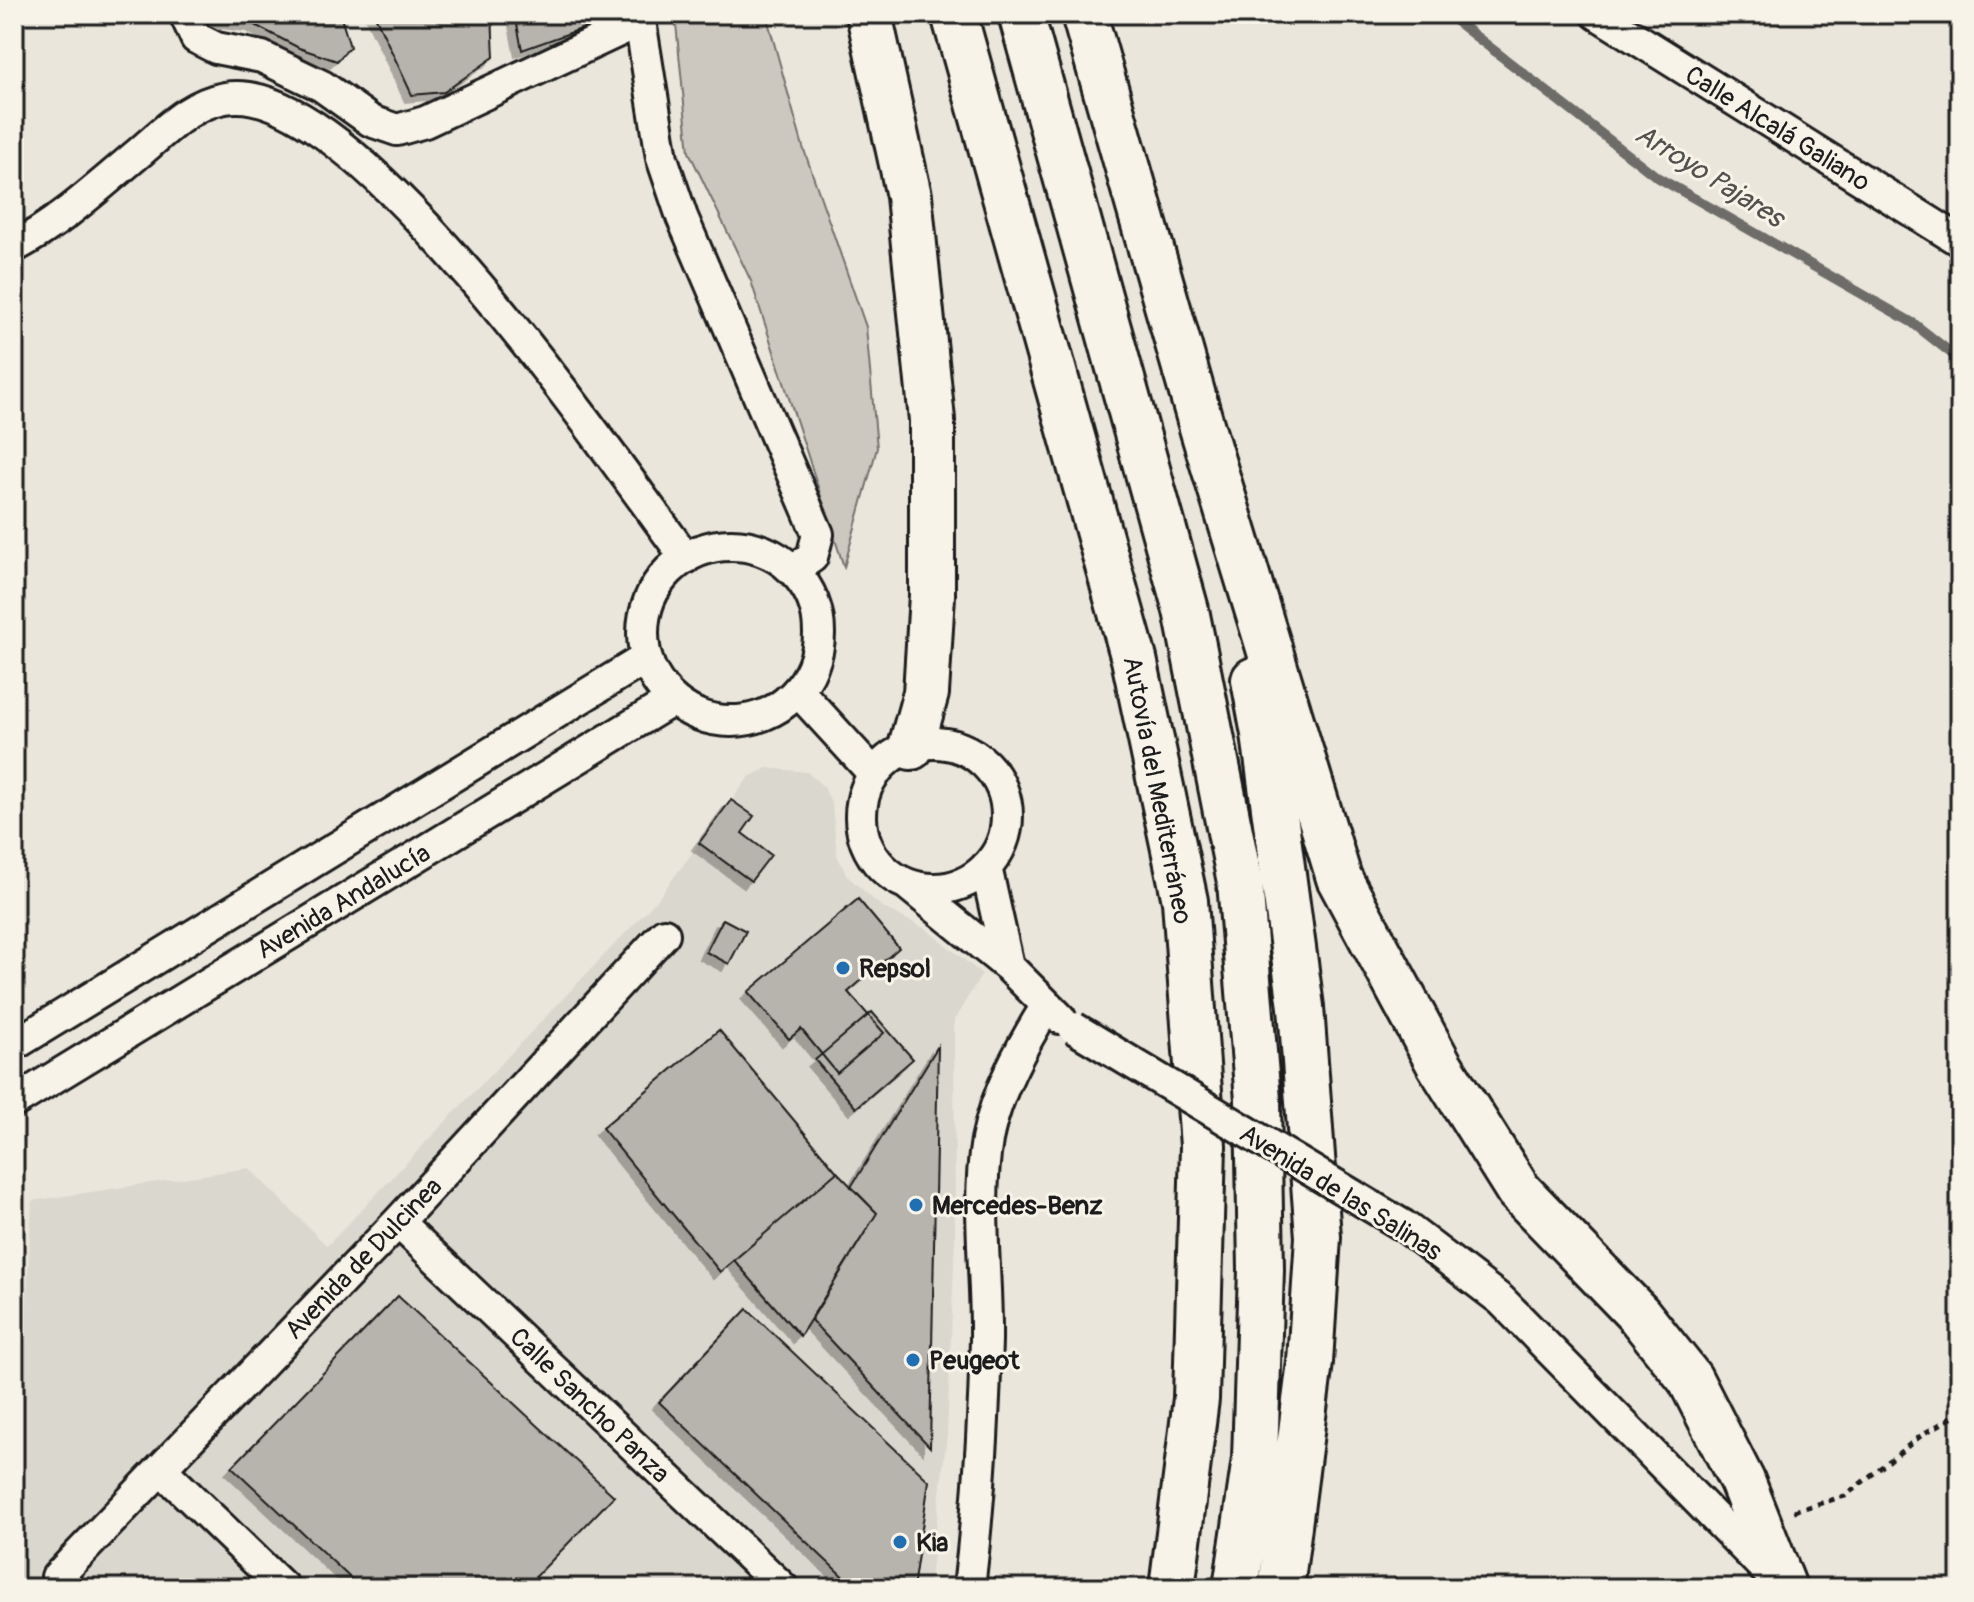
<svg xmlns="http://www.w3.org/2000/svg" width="1974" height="1602" viewBox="0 0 1974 1602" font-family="Pangolin,sans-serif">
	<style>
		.built { fill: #dad7ce }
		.green { fill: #ccc8c0; stroke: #74726e; stroke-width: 2 }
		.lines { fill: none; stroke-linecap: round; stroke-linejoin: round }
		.stream { stroke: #6d6c68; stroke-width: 10 }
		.building { fill: #b6b4ac; stroke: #1c1c1c; stroke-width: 2; filter: url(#shadow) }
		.minor-casing { stroke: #1c1c1c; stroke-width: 36 }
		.motorway-casing { stroke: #1c1c1c; stroke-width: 50 }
		.path { stroke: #1c1c1c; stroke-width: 5; stroke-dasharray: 6 6; stroke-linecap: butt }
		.minor { stroke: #f7f3e8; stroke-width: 30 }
		.motorway { stroke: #f7f3e8; stroke-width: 44 }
		.minor-bridge-casing { stroke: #1c1c1c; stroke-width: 36; stroke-linecap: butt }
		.minor-bridge { stroke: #f7f3e8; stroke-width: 30 }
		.poi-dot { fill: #1f6fb2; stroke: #f7f3e8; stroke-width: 3 }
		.labels { text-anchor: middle; stroke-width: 6; stroke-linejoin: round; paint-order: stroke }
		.street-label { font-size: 26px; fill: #1c1c1c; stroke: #f7f3e8 }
		.poi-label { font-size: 26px; font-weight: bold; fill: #1c1c1c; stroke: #f7f3e8; text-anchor: start }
		.water-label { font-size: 28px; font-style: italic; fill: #52514e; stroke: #f7f3e8 }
	</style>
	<defs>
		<filter id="shadow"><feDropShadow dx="-7" dy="7" stdDeviation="0" flood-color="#0004"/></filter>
	</defs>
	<rect width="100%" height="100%" fill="#eae6dc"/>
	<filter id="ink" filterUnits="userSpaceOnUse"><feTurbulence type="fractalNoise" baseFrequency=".0125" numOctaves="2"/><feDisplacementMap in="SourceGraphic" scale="16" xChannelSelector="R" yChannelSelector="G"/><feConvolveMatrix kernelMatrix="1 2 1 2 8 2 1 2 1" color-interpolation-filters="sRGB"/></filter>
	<g filter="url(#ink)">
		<path class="built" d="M767 768 807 772 824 787 832 805 837 855 847 876 882 907 926 929 982 974 954 1020 955 1238 947 1434 929 1588H28L14 1569V1536L32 1201 249 1168 327 1246 657 900 749 777Z"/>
		<path class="green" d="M675 14H766L803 147 866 327 877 448 844 567 751 281 689 152Z"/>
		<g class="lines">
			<path class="stream" d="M1447 14 1657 177 1913 323 1960 360"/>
		</g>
		<path class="building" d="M217 14H340L350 47 337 61 299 48 253 24 220 20Z
			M374 14H492L494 57 444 92 412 95Z
			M515 14H623L522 50Z
			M731 800 754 816 742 833 771 855 751 881 699 843Z
			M858 899 899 948 848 992 884 1033 837 1073 801 1029 789 1039 748 992Z
			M723 919 746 931 729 964 706 952Z
			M872 1012 913 1059 856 1108 815 1060Z
			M719 1030 837 1172 720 1272 602 1128Z
			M938 1046 930 1447 811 1320 877 1213 851 1187Z
			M837 1172 877 1213 800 1336 734 1260Z
			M398 1296 614 1496 525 1588H361L232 1467Z
			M747 1309 929 1481 913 1588H855L659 1402Z"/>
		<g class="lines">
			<defs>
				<path id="minor" d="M185 14 196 38 216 48 262 57 322 86 371 121 397 130 425 122 640 21
					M639 14 662 158 682 217 818 534 812 557 793 570
					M1597 14 1960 241
					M14 247C61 222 99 186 140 152 166 130 190 104 225 98 353 74 613 461 686 558
					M643 633a88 88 0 1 1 176 0a88 88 0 1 1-176 0Z
					M798 691 874 774
					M861 816a73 73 0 1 1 146 0a73 73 0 1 1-146 0Z
					M986 867 1008 966
					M907 884 1008 966 1060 1018
					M14 1045 646 658
					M14 1102 673 700
					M398 1222 783 1588
					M1404 1226 1501 1300 1774 1578
					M161 1469 284 1588
					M57 1577 398 1222 664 934
					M969 1588C979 1505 984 1423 986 1340 987 1274 976 1205 987 1140 996 1093 1021 1047 1046 1007"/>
				<path id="motorway" d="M869 14 909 196 932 420V595L926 693 911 747
					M954 14 1134 659 1185 901 1203 1146 1196 1399 1172 1588
					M1021 14 1186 610 1240 882 1258 1100 1261 1270 1255 1459 1236 1588
					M1084 14 1203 431 1339 878 1439 1064 1518 1190 1639 1315 1690 1379 1742 1481 1784 1588
					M1254 680 1264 734 1301 1007 1318 1237 1310 1362 1281 1588"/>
			</defs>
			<use href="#minor" class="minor-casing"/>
			<use href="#motorway" class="motorway-casing"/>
			<path class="path" d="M1794 1511 1845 1496 1923 1434 1960 1413"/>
			<use href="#minor" class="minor"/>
			<use href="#motorway" class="motorway"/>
			<defs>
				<path id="minor-bridge" d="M1074 1028 1404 1226"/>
			</defs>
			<use href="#minor-bridge" class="minor-bridge-casing"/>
			<use href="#minor-bridge" class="minor-bridge"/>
		</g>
	</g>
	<g class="poi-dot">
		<circle cx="843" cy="968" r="8"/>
		<circle cx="916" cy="1205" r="8"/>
		<circle cx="913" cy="1360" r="8"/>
		<circle cx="900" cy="1542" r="8"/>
	</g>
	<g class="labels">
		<g class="street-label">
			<text transform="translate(1778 128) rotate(32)" y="9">Calle Alcalá Galiano</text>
			<text transform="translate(1158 790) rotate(79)" y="9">Autovía del Mediterráneo</text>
			<text transform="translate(343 901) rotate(-31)" y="9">Avenida Andalucía</text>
			<text transform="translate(1341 1192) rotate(32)" y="9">Avenida de las Salinas</text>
			<text transform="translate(363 1258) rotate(-46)" y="9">Avenida de Dulcinea</text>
			<text transform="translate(590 1405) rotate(44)" y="9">Calle Sancho Panza</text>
		</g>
		<g class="poi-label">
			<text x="859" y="977">Repsol</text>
			<text x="932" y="1214">Mercedes-Benz</text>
			<text x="929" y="1369">Peugeot</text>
			<text x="916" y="1551">Kia</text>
		</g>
		<g class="water-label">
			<text transform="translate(1710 175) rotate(32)" y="10">Arroyo Pajares</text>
		</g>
	</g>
	<rect width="1974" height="1602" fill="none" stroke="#f7f3e8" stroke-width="48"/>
	<rect x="24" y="24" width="1926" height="1554" fill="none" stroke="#1c1c1c" stroke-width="3" filter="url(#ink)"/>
</svg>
